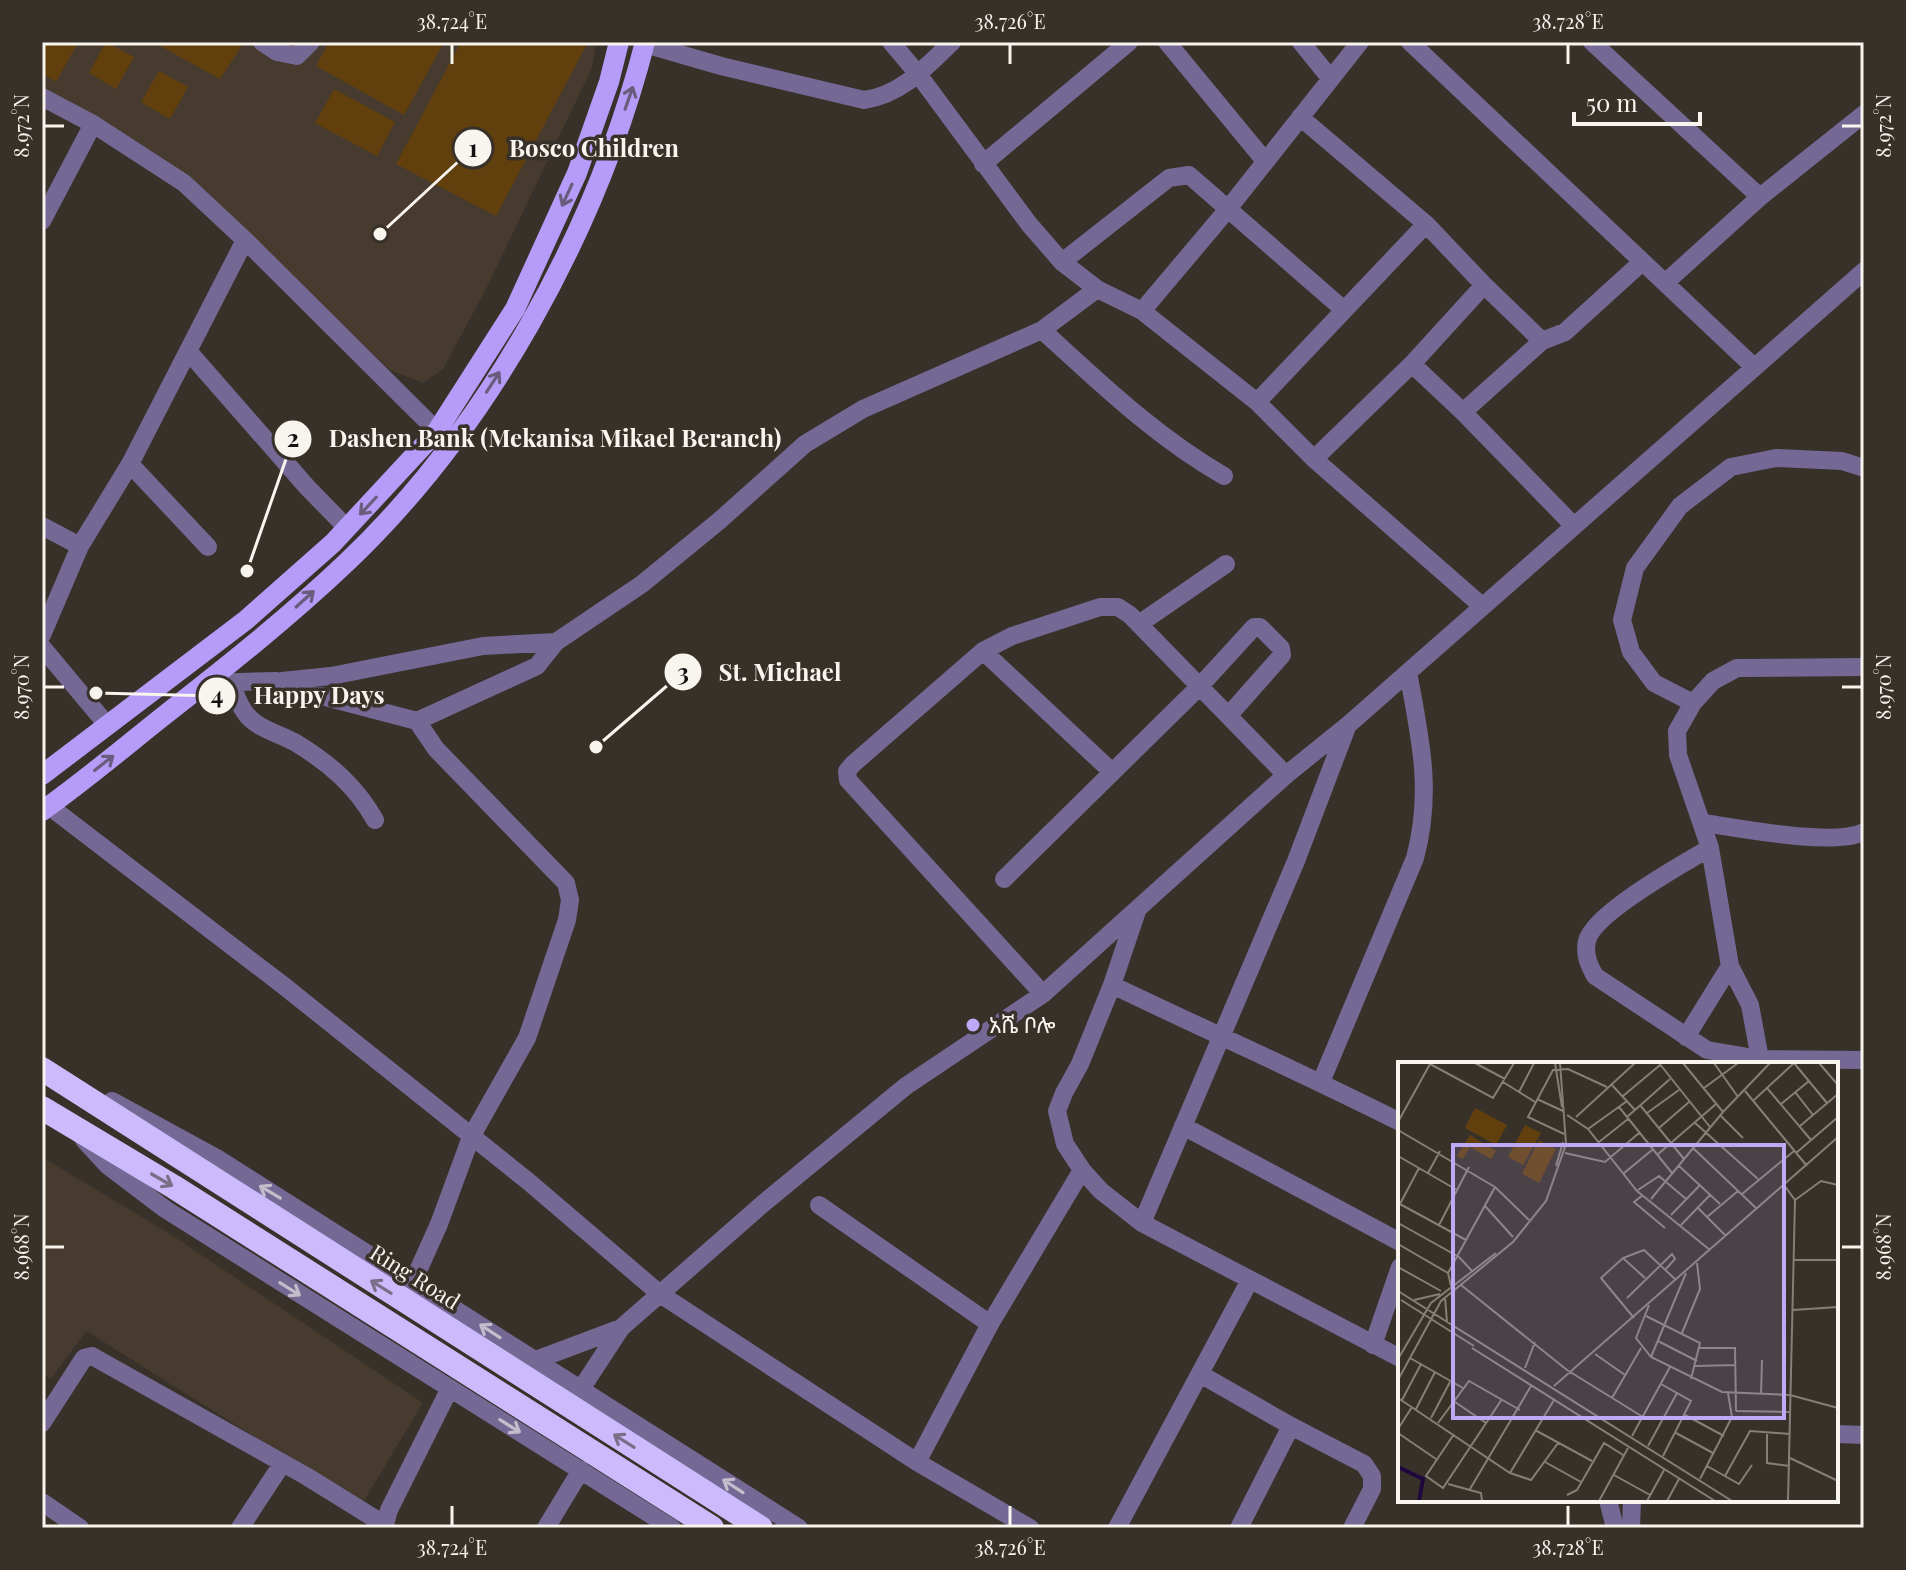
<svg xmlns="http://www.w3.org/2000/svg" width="1906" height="1570" viewBox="0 0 1906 1570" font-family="'Playfair Display','Noto Sans Ethiopic',serif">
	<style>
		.built { fill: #463b2e }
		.green { fill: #62400d }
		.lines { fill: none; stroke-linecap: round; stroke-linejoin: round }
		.minor { stroke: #746895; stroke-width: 18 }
		.major { stroke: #b59cf8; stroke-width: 20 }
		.highway { stroke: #cbbbfd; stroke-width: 24 }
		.oneway { stroke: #6a5c7c }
		.oneway2 { stroke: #7a6f88 }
		.oneway3 { stroke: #c3bcca }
		.ticks { fill: none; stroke: #f8f4ee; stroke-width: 3 }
		.poi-dot { fill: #bda9f5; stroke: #383129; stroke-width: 3 }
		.labels { text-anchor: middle; stroke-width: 7; stroke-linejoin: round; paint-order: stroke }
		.poi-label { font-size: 22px; fill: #f8f4ee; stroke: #383129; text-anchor: start }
		.street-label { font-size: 22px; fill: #f8f4ee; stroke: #383129 }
		.inset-river { fill: none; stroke: #1e083e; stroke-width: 4 }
		.inset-road { fill: none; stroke: #857f78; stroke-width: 2 }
		.view { fill: #bda9f5; fill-opacity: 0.15; stroke: #bda9f5; stroke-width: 4 }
		.inset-edge { fill: none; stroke: #f8f4ee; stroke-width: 4 }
		.leader { fill: none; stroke: #f8f4ee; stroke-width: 3 }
		.callout-dot { fill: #f8f4ee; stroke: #383129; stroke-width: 3 }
		.mark-label { font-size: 24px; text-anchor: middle; font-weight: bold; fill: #111 }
		.callout-label { font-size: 24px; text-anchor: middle; font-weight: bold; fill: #f8f4ee; stroke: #383129; stroke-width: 7; stroke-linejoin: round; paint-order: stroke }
		.neatline { fill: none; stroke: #f8f4ee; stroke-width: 3 }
		.ticks-label { font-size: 20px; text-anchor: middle; fill: #f8f4ee }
	</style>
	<rect width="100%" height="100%" fill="#383129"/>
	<path class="built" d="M42 42H596L592 68 486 289 443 369 423 383 390 370 190 180 42 92Z
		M42 1157 167 1232 423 1403 362 1504 86 1331 51 1379 42 1373Z"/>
	<path class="green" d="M42 42H78L56 82 42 73Z
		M106 42 134 57 116 89 89 73Z
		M153 42H244L220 79Z
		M329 42H444L404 115 316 66Z
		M461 42H588L496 216 396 164Z
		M159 71 188 87 170 119 141 102Z
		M334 89 395 122 377 156 315 123Z"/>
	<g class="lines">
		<path class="minor" d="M262 42 277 52 297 56 311 42
			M891 42 918 74 1029 224 1062 262 1097 289 1142 311 1257 402 1314 459 1482 606
			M1167 42 1265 161
			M1301 42 1330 78
			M1410 42 1753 366
			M1592 42 1760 197
			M645 44 721 66 864 100C901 95 926 67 952 42
			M42 97 93 124 184 183 245 240 130 464 80 546 42 635
			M1300 117 1426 224 1484 285 1542 341
			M983 164 1129 42
			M42 221 93 124
			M245 240 437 431
			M1062 262 1169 178 1189 175 1344 310
			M1666 282 1760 197 1864 114
			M1142 311 1228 209 1360 42
			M1042 330C1100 383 1156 437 1224 476
			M188 351 307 487 347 528
			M1412 364 1463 412 1573 525
			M1257 402 1426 224
			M1463 412 1542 341 1565 332 1642 262
			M1314 459 1412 364 1484 285
			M130 464 208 547
			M42 526 80 546
			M1139 624 1226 564
			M42 647 108 726
			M983 651 1111 771
			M282 681 331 676 483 646 556 642
			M206 683 276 681 314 694 417 721 436 749 566 883 570 900 567 920 527 1038 471 1137 439 1224 413 1282
			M231 683C235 692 238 703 244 711 255 729 279 733 296 743 329 763 356 786 375 820
			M1693 703 1654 683 1631 652 1622 620 1635 568 1680 506 1731 467 1776 458 1842 461 1864 468
			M417 721 537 666 556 642 642 584 719 521 805 444 863 409 1042 330 1097 289
			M49 806 284 986 529 1182 660 1294 917 1462 1030 1528
			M1703 823C1740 828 1833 847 1864 832
			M1710 848C1684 863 1593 914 1587 941 1584 955 1589 965 1595 976L1707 1050 1760 1059 1864 1060
			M1004 879 1200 686 1254 627H1260L1281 648 1282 655 1229 715
			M1137 911 1112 985 1080 1064 1064 1093 1057 1111 1065 1144 1082 1170 1101 1191 1142 1223 1400 1358
			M1112 985C1208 1031 1305 1074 1400 1122
			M1043 994 848 780 847 771 853 764 983 651 1012 636 1100 607H1118L1130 615 1286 775
			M1686 1037 1730 966
			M1760 1059 1750 1005 1730 966 1710 848 1678 755 1677 731 1693 703 1713 681 1737 668 1864 667
			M1321 1082 1415 858C1433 791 1420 738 1408 672
			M112 1101 220 1160 799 1528
			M1183 1126 1400 1242
			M84 1140 107 1165 165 1209 672 1528
			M819 1205 990 1324
			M1142 1223 1296 861 1347 727
			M1373 1345 1400 1267
			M536 1360 621 1328
			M1200 1374 1291 1426 1364 1464 1372 1476V1489L1352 1528
			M581 1389 621 1328 765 1202 906 1086 1043 994 1286 775 1348 725 1864 271
			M42 1423 84 1358 92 1356 306 1476 385 1525
			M1836 1434 1864 1435
			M917 1462 990 1324 1082 1170
			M1608 1500 1615 1528
			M42 1502 80 1528
			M240 1528 282 1464
			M384 1528 389 1510 450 1388
			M546 1528 581 1470
			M1117 1528 1250 1280
			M1239 1528 1291 1426
			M1631 1528 1632 1500"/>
		<path class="major" d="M42 775 246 620 333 543 437 431 515 309 577 173 609 82 619 42
			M42 811C83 782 122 749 161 718 225 668 288 618 347 562 488 428 597 230 645 42"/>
		<path class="highway" d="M42 1069 761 1528
			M42 1108 174 1187 712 1528"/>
	</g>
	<defs><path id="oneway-shaft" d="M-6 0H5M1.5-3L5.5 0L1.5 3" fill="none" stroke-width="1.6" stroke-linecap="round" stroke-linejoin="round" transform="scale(2)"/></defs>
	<g class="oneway">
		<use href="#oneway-shaft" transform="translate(629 98) rotate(-71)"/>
		<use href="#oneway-shaft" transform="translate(567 195) rotate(115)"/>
		<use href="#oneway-shaft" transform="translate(493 382) rotate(-57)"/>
		<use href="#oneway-shaft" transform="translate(368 506) rotate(133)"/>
		<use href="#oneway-shaft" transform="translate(305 599) rotate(-42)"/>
		<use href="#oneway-shaft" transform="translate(104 763) rotate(-38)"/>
	</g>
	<g class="oneway2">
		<use href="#oneway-shaft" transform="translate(162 1180) rotate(30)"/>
		<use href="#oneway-shaft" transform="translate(381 1287) rotate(-148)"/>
		<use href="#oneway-shaft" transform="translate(624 1441) rotate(-148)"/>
	</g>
	<g class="oneway3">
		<use href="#oneway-shaft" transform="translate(270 1192) rotate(-149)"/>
		<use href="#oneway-shaft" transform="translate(290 1289) rotate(32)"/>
		<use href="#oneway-shaft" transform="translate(490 1331) rotate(-147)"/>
		<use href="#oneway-shaft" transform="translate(510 1426) rotate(32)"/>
		<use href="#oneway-shaft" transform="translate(733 1486) rotate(-147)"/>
	</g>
	<path class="ticks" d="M452 44V64M1010 44V64M1568 44V64M44 126H64M1842 126H1862M44 687H64M1842 687H1862M44 1247H64M1842 1247H1862M452 1506V1526M1010 1506V1526M1568 1506V1526"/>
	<circle class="poi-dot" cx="973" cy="1025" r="8"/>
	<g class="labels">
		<g class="poi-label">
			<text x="989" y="1033">አሼ ቦሎ</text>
		</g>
		<g class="street-label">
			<text transform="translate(415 1277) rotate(32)" y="8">Ring Road</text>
		</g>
	</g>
	<g transform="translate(1398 1062)">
		<rect width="440" height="440" fill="#383129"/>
		<path d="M77 46 109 63 98 83 67 66ZM127 63 143 71 125 103 110 95ZM72 73 98 89 93 97 72 85 65 97 59 94ZM141 78 158 87 141 121 124 112Z" fill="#62400d"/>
		<path class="inset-river" d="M0 405 25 417 21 439"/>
		<path class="inset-road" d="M77 1 107 17M157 1 164 45M261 1 312 65M285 1 325 50M316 1 340 35M396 1 429 41M421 1 440 23M32 2 95 36 116 1M105 20 137 40M213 22 237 48M306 26 340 1M369 26 413 78M347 29 409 104M121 30 136 1M397 30 415 53M225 34 262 3M139 37 165 49M356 38 396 1M383 42 411 19M242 43 286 97M221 45 274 111M249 51 281 28M169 53 190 67 239 129 312 188M322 53 345 76M178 55 237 1M229 55 272 17M0 60 32 2M296 60 360 117M402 64 440 32M261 66 291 40M190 67 229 39M0 68 97 125 50 211 53 224M166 72 130 55 155 8 170 7 209 25M201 80 230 57M295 86 359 147M167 91 207 100 241 71M398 91 440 55M259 93 318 42M0 94 59 128M280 103 322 142M158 104 165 80M30 111 42 89M225 112 254 88M386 123 397 138 390 439M97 125 131 158M240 128 261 114 288 137M344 132 396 89M245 133 236 140 267 166M253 137 325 50 372 1M397 138 423 119 440 123M0 141 68 178M2 142 21 106M87 144 115 175M300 146 328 174M273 153 302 123M309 155 340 129M0 161 61 195 74 209M41 163 71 105M283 163 312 133M0 182 50 211M225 196 247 216M395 198H440M0 205 43 229M63 223 169 308 245 355M0 229 334 439M47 235 49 260M229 236 274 192 277 197 268 207M3 238 76 284M16 238 42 232M251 243 238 276 253 295 324 330 392 333 440 346M395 248 440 245M248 254 302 281 293 317M236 256 203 216 225 196 246 188 278 218M284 271 302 227 299 201M260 279 299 299M74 286 317 439M301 286H337L338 349M197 292 227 313M253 295 288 211M12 296 65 326M0 297 33 241 98 191M297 304 338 303M127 306 137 280M0 318 43 239 115 180 148 139 168 82 162 1M263 322 293 339 265 394M156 324 440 75M363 332 364 298M0 336 112 411 133 418 160 381M214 336 243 286M4 338 23 302M57 340 88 361M18 347 37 310M338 349 392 350M287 353 326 374M33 356 52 320M40 361 71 319 122 348M0 367 14 345M137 368 194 399M0 371 38 397M278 371 315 391M56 372 28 414 45 426 104 337M369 372V401L392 404M234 374 272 305M250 384 279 331M392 396 440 419M147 400 183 420M309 404 341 422 354 403M112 411 156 338M216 413 252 433M327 414 352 369 392 372M302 417 334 355 330 331M50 422 83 431 84 439M72 427 133 324M169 433 179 428 206 381 225 393M201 439 230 386M249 439 266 408M269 439 281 417"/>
		<path class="view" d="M55 83H386V356H55Z"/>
		<rect width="440" height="440" class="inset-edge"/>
	</g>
	<path class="leader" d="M380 234L473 148M247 571L293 439M596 747L683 672M96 693L217 696"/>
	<g class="callout-dot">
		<circle cx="380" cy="234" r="8"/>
		<circle cx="247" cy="571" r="8"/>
		<circle cx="596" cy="747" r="8"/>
		<circle cx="96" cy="693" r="8"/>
		<circle cx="473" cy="148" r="20"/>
		<circle cx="293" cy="439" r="20"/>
		<circle cx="683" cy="672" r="20"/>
		<circle cx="217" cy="696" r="20"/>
	</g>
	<g class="mark-label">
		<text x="473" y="157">1</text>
		<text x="293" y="447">2</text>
		<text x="683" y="681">3</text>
		<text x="217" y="704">4</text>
	</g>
	<g class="callout-label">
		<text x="594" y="157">Bosco Children</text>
		<text x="555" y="447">Dashen Bank (Mekanisa Mikael Beranch)</text>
		<text x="780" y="681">St. Michael</text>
		<text x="319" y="704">Happy Days</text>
	</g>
	<rect width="1906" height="1570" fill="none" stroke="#383129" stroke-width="88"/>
	<path d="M1574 112v12h126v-12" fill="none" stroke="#f8f4ee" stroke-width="4"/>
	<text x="1586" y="112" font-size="24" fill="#f8f4ee" stroke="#383129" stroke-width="6" paint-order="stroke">50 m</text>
	<rect x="44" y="44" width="1818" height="1482" class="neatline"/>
	<g class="ticks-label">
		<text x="452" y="29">38.724°E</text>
		<text x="1010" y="29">38.726°E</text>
		<text x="1568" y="29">38.728°E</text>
		<text transform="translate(22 126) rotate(-90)" y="7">8.972°N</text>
		<text transform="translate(1884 126) rotate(-90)" y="7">8.972°N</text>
		<text transform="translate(22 687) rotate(-90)" y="7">8.970°N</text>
		<text transform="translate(1884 687) rotate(-90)" y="7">8.970°N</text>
		<text transform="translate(22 1247) rotate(-90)" y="7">8.968°N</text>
		<text transform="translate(1884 1247) rotate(-90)" y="7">8.968°N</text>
		<text x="452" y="1555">38.724°E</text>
		<text x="1010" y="1555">38.726°E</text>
		<text x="1568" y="1555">38.728°E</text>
	</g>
</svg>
